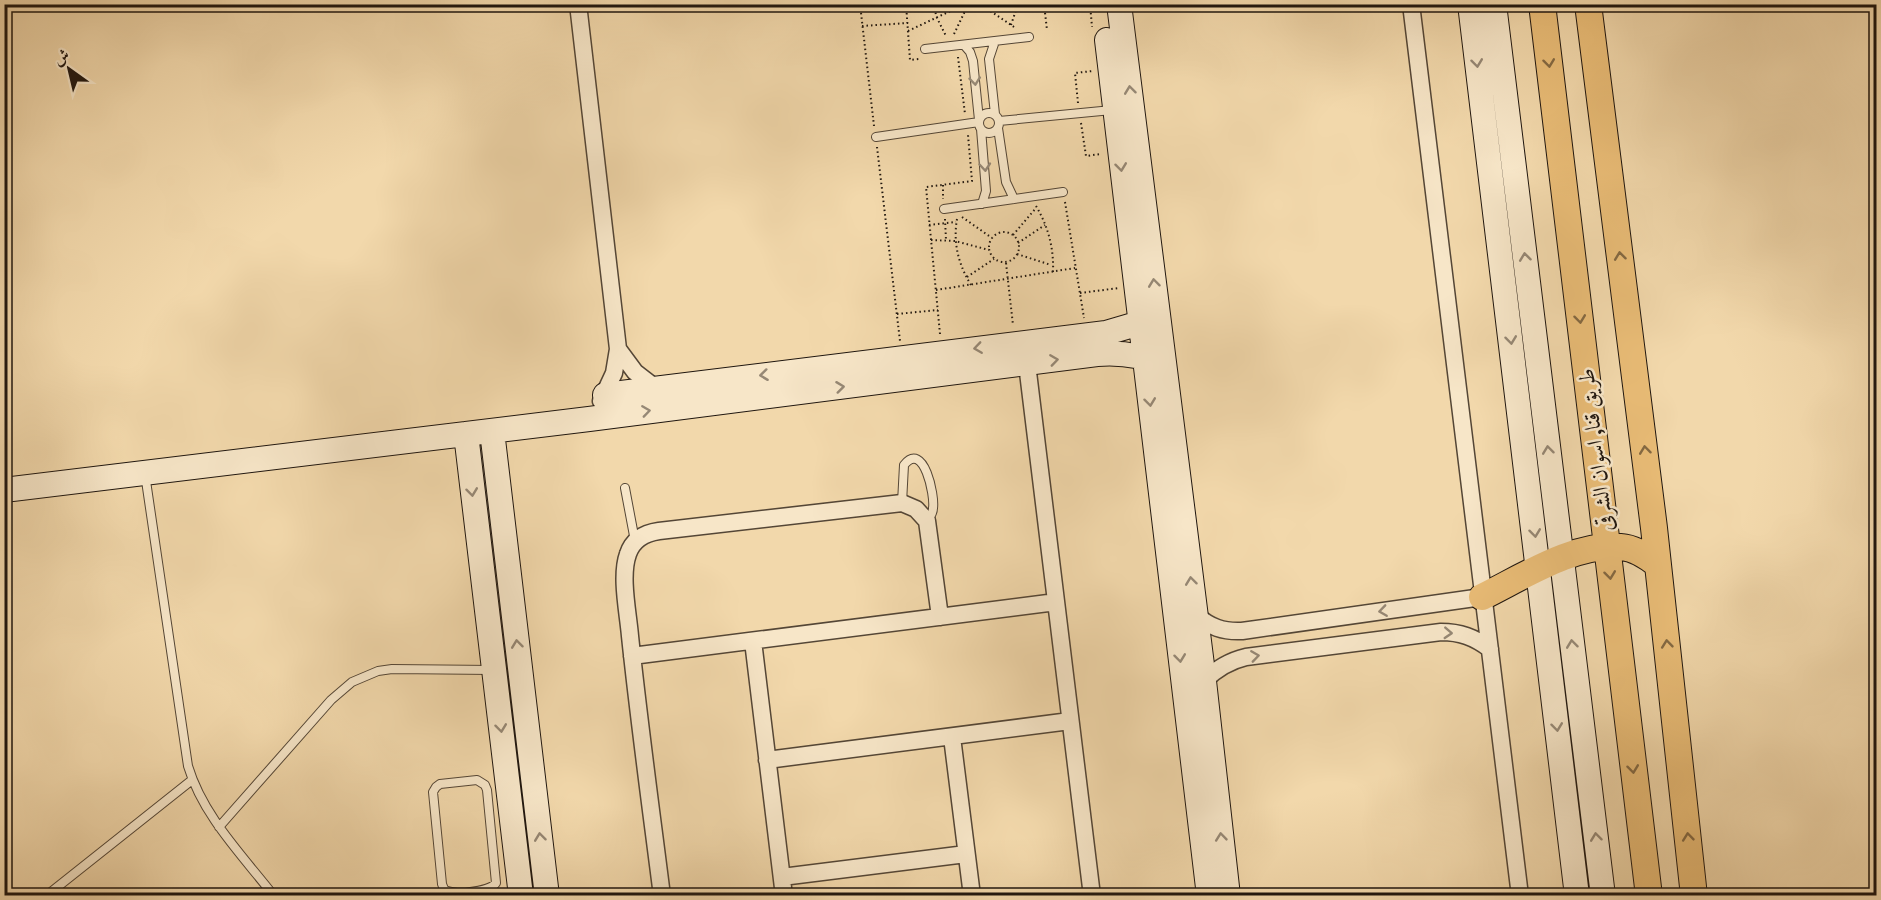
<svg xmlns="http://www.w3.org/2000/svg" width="1881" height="900" viewBox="0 0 1881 900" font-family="'IM FELL DW Pica',Amiri,serif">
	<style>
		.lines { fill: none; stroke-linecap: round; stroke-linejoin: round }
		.lane-casing { stroke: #544636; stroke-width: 10 }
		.street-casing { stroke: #544636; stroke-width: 19 }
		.secondary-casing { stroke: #1f160f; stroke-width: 26 }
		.primary-casing { stroke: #1f160f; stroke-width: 28 }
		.path { stroke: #1f160f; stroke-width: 2; stroke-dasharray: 1.5 3; stroke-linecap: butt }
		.lane { stroke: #f7e6c8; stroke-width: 8 }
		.street { stroke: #f7e6c8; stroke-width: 16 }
		.secondary { stroke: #f7e6c8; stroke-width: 24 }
		.primary { stroke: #e9bc76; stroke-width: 26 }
		.oneway { stroke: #968875 }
		.oneway2 { stroke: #846942 }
		.labels { text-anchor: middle; stroke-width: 5; stroke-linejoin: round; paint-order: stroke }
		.street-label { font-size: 22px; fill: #1f160f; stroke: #f7e6c8 }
	</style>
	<rect width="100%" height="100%" fill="#f2d8ab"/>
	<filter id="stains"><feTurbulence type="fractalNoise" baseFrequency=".00333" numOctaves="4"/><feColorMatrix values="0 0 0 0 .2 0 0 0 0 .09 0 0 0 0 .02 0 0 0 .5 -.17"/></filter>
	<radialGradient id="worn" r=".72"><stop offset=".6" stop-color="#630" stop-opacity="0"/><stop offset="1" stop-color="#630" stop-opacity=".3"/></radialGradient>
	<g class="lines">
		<defs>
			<path id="lane" d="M995 41 989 59 995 114
				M964 45 970 52 973 61 979 120
				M925 49 1029 37
				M979 123a10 10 0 1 1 20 0a10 10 0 1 1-20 0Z
				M999 121 1112 110
				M998 128 1006 182 1014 199
				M981 129 986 191 982 204
				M876 137 979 122
				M944 209 1063 192
				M145 474 188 766C203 816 242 855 274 896
				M625 488 635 541
				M902 503 904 465C924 440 935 496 933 508 933 514 930 517 927 521
				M477 780 485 785 487 790 496 883C489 892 452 896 444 889L442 884 433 792 436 787 440 784Z
				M219 827 331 700 352 682 378 671 392 669 493 670
				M46 896 192 780"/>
			<path id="street" d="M578 4 618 349 614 373 601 401
				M1411 4 1520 896
				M618 349 635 372 657 389
				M1027 364 1092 896
				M1196 615C1210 627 1223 632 1242 631L1482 597
				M753 641 784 896
				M632 656 1056 602
				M1204 681C1216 669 1229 661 1246 657L1441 632C1460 632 1474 637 1490 649
				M952 737 972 896
				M767 760 1070 721
				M782 877 966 854
				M662 896C651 809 639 722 630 636 628 612 620 576 628 554 633 539 645 533 659 531L902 503 916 509 927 521 940 617"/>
			<path id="secondary" d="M1119 4 1204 681 1228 896
				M1470 4 1577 896
				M1494 4 1603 896
				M1107 40 1209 896
				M605 395 1106 333 1140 323 1153 316
				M492 431 547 896
				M466 434 521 896
				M4 490 589 419 1097 354C1121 352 1142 355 1164 365"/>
			<path id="primary" d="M1542 4 1649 896
				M1588 4 1654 528 1694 896
				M1482 597C1521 578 1576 542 1621 547 1635 548 1647 556 1658 565"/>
		</defs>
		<use href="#lane" class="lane-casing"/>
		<use href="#street" class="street-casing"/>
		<use href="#secondary" class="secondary-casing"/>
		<use href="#primary" class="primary-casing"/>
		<path class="path" d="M860 4 874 126
			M906 4 910 60 919 59
			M933 4 937 18 946 36
			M960 4C967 12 976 11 984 5
			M1039 4H1049
			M1044 4 1047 30
			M1090 4 1092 27
			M983 6 1014 27
			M1011 25 1018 4
			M862 26 908 23
			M908 31 961 6
			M954 34 966 9
			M958 57 965 114
			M1078 103 1075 73 1093 71
			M1081 123 1086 156 1101 154
			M877 147 900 341
			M943 185V199
			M1065 202 1084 318
			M1036 206C1048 226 1054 248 1053 272
			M962 217 992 238
			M945 219 946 240
			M957 219C953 242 958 264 971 285
			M929 225 956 222
			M989 247a15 15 0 1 1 30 0a15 15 0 1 1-30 0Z
			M1013 235 1036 208
			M931 240 955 241 989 250
			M1018 243 1045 225
			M1017 254 1051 265
			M1006 263 1013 325
			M967 277 994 259
			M936 290 1075 268
			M1080 293 1119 288
			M897 314 938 310
			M940 334 926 187 972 181 968 135"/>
		<use href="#lane" class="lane"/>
		<use href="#street" class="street"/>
		<use href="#secondary" class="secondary"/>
		<use href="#primary" class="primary"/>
	</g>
	<defs><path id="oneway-chevron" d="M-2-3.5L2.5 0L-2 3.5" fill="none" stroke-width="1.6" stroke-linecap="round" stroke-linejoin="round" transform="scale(1.5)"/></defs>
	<g class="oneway">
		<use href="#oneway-chevron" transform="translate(1477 63) rotate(83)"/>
		<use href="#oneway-chevron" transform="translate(975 81) rotate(84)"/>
		<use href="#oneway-chevron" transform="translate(1130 90) rotate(-97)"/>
		<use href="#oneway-chevron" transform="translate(985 167) rotate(85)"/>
		<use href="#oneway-chevron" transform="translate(1121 167) rotate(83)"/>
		<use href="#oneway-chevron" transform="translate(1525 257) rotate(-97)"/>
		<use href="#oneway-chevron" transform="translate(1154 283) rotate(-97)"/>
		<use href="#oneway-chevron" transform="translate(1511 340) rotate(83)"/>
		<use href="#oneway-chevron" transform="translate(978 348) rotate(172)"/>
		<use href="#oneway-chevron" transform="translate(1054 360) rotate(-8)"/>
		<use href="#oneway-chevron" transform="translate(764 375) rotate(173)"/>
		<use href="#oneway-chevron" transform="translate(840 387) rotate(-7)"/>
		<use href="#oneway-chevron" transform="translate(1150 402) rotate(83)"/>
		<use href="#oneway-chevron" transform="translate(646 411) rotate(-8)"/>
		<use href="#oneway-chevron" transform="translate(1548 450) rotate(-97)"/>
		<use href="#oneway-chevron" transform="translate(472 492) rotate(83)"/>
		<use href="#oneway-chevron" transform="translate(1535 533) rotate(83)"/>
		<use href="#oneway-chevron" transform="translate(1191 581) rotate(-97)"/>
		<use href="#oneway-chevron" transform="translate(1383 611) rotate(172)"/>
		<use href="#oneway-chevron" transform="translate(1448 633) rotate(3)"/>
		<use href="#oneway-chevron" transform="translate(517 644) rotate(-97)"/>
		<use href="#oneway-chevron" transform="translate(1572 644) rotate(-97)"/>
		<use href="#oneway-chevron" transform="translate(1255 656) rotate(-8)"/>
		<use href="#oneway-chevron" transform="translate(1180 658) rotate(83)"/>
		<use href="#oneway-chevron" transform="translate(1557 727) rotate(83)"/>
		<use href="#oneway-chevron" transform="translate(501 728) rotate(83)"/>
		<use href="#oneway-chevron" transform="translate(540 837) rotate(-97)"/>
		<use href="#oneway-chevron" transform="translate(1221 837) rotate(-96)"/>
		<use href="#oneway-chevron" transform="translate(1596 837) rotate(-97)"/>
	</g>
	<g class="oneway2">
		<use href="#oneway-chevron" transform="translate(1549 63) rotate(83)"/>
		<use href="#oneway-chevron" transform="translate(1620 256) rotate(-97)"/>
		<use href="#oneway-chevron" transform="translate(1580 319) rotate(83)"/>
		<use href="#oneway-chevron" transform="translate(1645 450) rotate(-97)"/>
		<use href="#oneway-chevron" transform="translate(1610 575) rotate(83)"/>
		<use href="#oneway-chevron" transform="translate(1667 644) rotate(-96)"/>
		<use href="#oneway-chevron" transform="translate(1633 769) rotate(83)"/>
		<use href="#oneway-chevron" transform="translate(1688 837) rotate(-96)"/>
	</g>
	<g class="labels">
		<g class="street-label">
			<text transform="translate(1595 450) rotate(-97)" y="8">طريق قنا, اسوان الشرقى</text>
		</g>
	</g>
	<rect width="1881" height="900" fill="none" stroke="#f2d8ab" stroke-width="24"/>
	<rect x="6" y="6" width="1869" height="888" fill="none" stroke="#1f160f" stroke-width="3"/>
	<rect x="12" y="12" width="1857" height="876" fill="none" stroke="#1f160f" stroke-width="1.5"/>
	<g transform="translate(69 69) rotate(326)" stroke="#f7e6c8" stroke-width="4.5" paint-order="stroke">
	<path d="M0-4.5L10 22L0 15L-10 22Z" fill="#1f160f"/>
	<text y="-9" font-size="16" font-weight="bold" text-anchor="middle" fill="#1f160f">ش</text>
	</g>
	<rect width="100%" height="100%" filter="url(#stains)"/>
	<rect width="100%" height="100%" fill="url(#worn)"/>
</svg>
